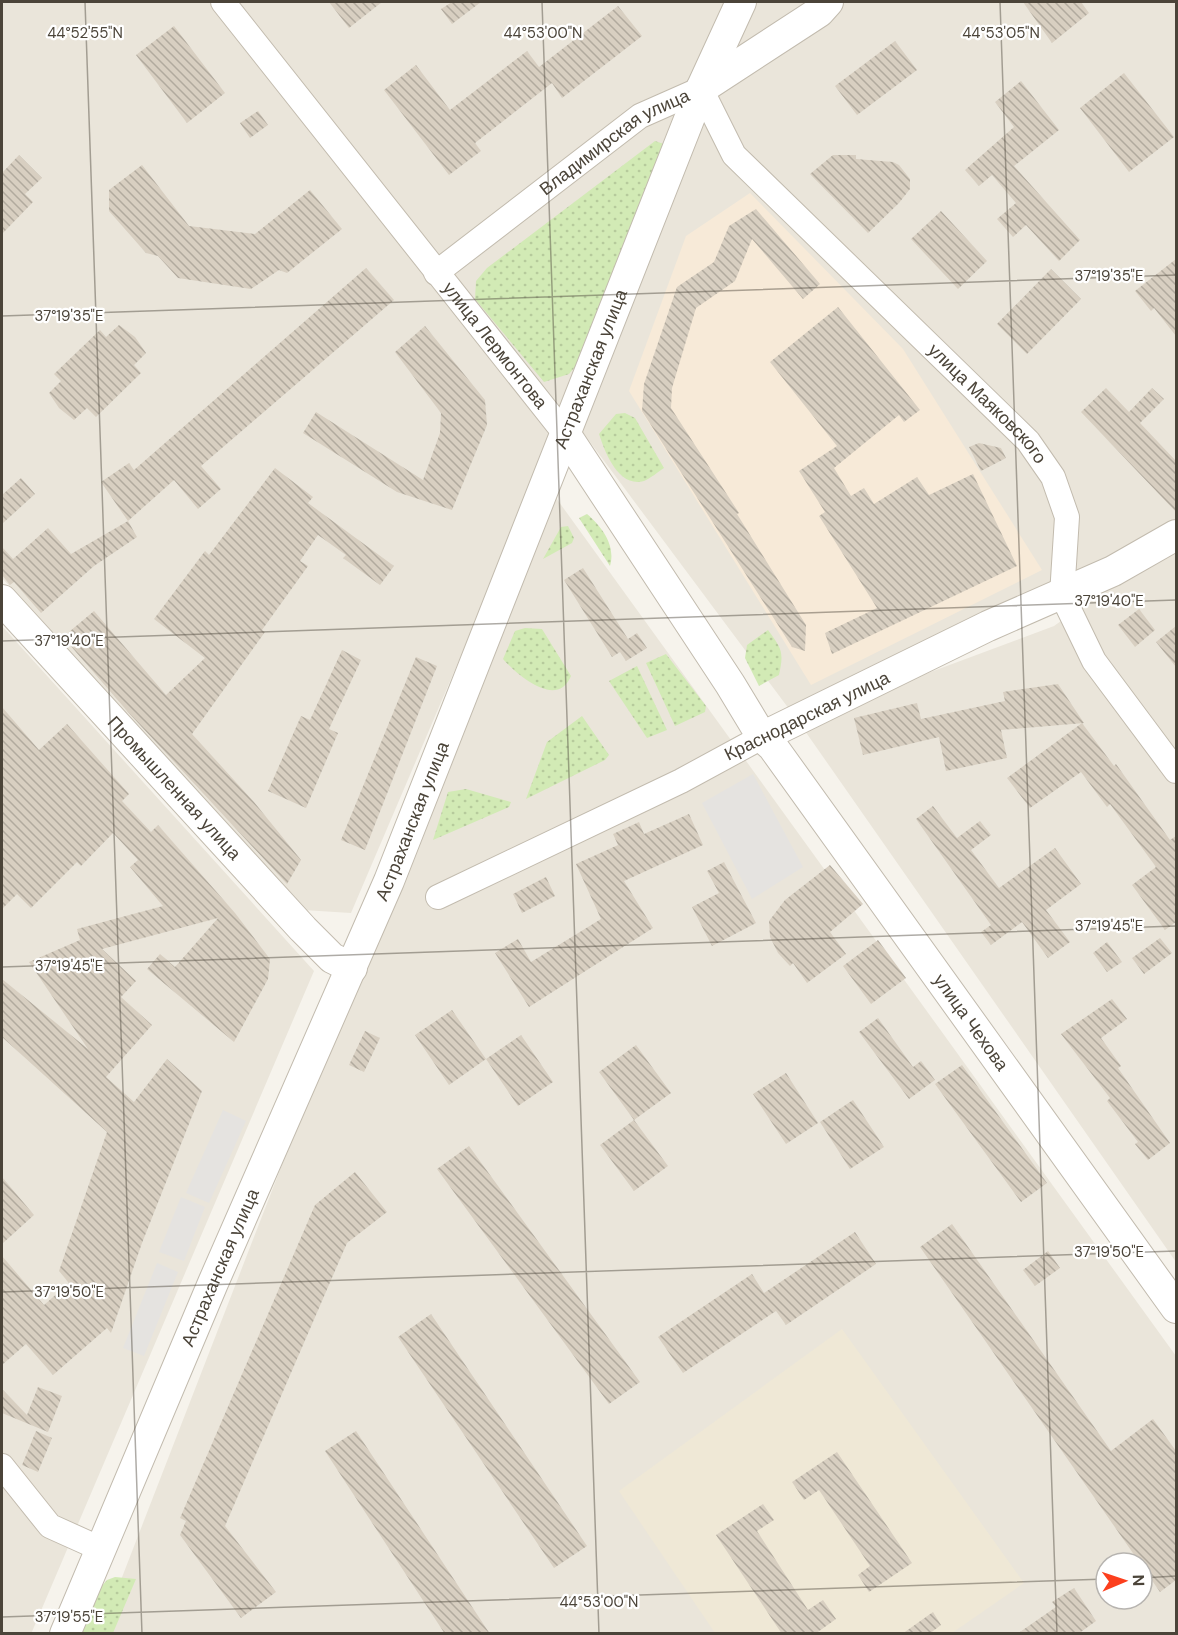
<svg xmlns="http://www.w3.org/2000/svg" width="1178" height="1635" viewBox="0 0 1178 1635" font-family="'DM Sans',sans-serif">
	<style>
		.residential { fill: #eae5da; fill-rule: evenodd }
		.commercial { fill: #f7ead8 }
		.education { fill: #efe8d6 }
		.grass { fill: url(#grass-dots) }
		.parking { fill: #e5e3e0 }
		.building { fill: url(#building-back-hatch) }
		.lines { fill: none; stroke-linecap: round; stroke-linejoin: round }
		.minor-casing { stroke: #c2bbae; stroke-width: 26 }
		.tertiary-casing { stroke: #c2bbae; stroke-width: 32 }
		.minor { stroke: #fff; stroke-width: 24 }
		.tertiary { stroke: #fff; stroke-width: 30 }
		.ticks { fill: none; stroke: #4b4439; stroke-width: 1.5; stroke-opacity: 0.45 }
		.labels { text-anchor: middle; stroke-width: 4.5; stroke-linejoin: round; paint-order: stroke }
		.street-label { font-size: 18px; fill: #4b4439; stroke: #fff }
		.ticks-label { font-size: 15px; text-anchor: middle; fill: #4b4439; stroke: #fff; stroke-width: 4.5; stroke-linejoin: round; paint-order: stroke }
	</style>
	<defs>
		<pattern id="grass-dots" width="8" height="8" patternUnits="userSpaceOnUse" patternTransform="scale(1.5)"><rect width="8" height="8" fill="#d2eab5"/><path d="M2 2h.1M6 6h.1" fill="none" stroke="#b6ca9c" stroke-width="1.8" stroke-linecap="round"/></pattern>
		<pattern id="building-back-hatch" width="6" height="6" patternUnits="userSpaceOnUse" patternTransform="scale(1.5)"><rect width="6" height="6" fill="#d8cfc1"/><path d="M-1 5l2 2M0 0l6 6M5-1l2 2" fill="none" stroke="#b1aa9e"/></pattern>
	</defs>
	<rect width="100%" height="100%" fill="#f6f3ec"/>
	<path class="residential" d="M2 2H1176V535L807 718 1054 626 1176 539V1262L798 721 584 434 556 433 351 913 303 910 2 578Z
		M546 484 1176 1356V1633L100 1634ZM1106 1563H1142V1599H1106Z
		M2 626 314 971 31 1634 2 1633Z"/>
	<path class="commercial" d="M750 193 903 349 1042 570 811 685 629 391 686 236Z"/>
	<path class="education" d="M842 1329 1024 1583 952 1633H715L619 1491Z"/>
	<path class="grass" d="M655 141 664 144 579 362 569 374 544 382 475 299 476 281 487 268Z
		M625 413 635 418 664 468C658 472 651 478 644 481 618 488 605 452 599 434L616 414Z
		M587 514C602 527 616 545 610 566L579 518Z
		M568 526 574 538 572 543 543 559 561 527Z
		M525 628 542 629 571 676C557 710 516 674 503 659L515 631Z
		M768 630C782 649 784 652 779 675L759 686 745 658 747 645Z
		M666 654 706 706 705 712 675 726 646 663Z
		M637 666 667 730 647 738 609 681Z
		M582 716 609 755 605 760 526 799 547 742Z
		M466 789 511 802 509 807 433 840 448 792Z
		M115 1577 136 1579 113 1633H82L101 1587 107 1580Z"/>
	<path class="parking" d="M753 774 803 867 752 899 702 803Z
		M223 1110 246 1121 209 1203 186 1193Z
		M181 1197 205 1207 184 1261 159 1252Z
		M157 1263 178 1272 144 1356 123 1348Z"/>
	<path class="building" d="M329 2H382L349 28Z
		M452 2H481L452 24 441 9Z
		M1023 2H1081L1089 13 1052 43Z
		M618 6 642 36 562 98 552 83 475 143 481 151 449 175 384 90 416 65 450 110 527 51 539 67Z
		M174 26 225 93 187 123 136 55Z
		M895 41 917 70 857 115 835 86Z
		M1124 73 1174 137 1129 172 1080 108Z
		M1021 81 1059 130 1014 166 1080 240 1059 261 1026 225 1013 237 997 219 1016 203 992 175 979 186 965 170 1014 127 995 102Z
		M258 111 268 125 250 138 240 123Z
		M19 155 42 178 25 194 33 202 2 234V173Z
		M833 155H856V159L893 162 899 165 910 179V189L899 203 868 233 810 174Z
		M142 165 189 226 255 234 310 190 342 229 287 273 279 270 251 289 178 278 158 256 146 253 109 211V190Z
		M756 209 820 284 803 299 752 239 735 281 696 308 672 388 671 408 739 513 737 514 806 625 805 651 792 647 642 411 644 384 677 287 714 262 729 226Z
		M941 211 987 261 958 289 911 239Z
		M1176 259V336L1154 308 1151 311 1135 291Z
		M366 268 394 300 201 466 221 489 198 509 174 480 128 521 101 482 129 463 134 470Z
		M1051 269 1081 299 1027 354 997 324Z
		M838 307 920 410 904 422 899 415 834 468 851 496 864 488 874 504 917 477 929 495 973 474 1017 566 832 654 825 633 877 608 819 516 825 512 799 471 837 446 770 362Z
		M119 325 135 337 146 353 134 365 141 373 96 417 87 408 74 420 59 408 49 393 61 381 54 374 100 330 106 337Z
		M425 326 485 400 487 425 452 510 397 492 303 433 316 412 423 480 440 433 441 413 395 352Z
		M1106 388 1129 412 1152 388 1164 399 1140 423 1176 461V512L1081 412Z
		M979 443 1001 448 1006 458 981 471 969 447Z
		M275 468 313 497 308 503 394 566 380 585 343 558 346 555 318 535 300 561 308 566 262 630 265 632 192 734 254 802 301 860 287 884 128 712 63 637 94 611 166 695 205 658 154 619 205 551 209 555Z
		M21 478 35 494 2 524V495Z
		M128 521 137 537 94 566 41 613 14 582 10 585 2 575V547L13 559 48 528 71 554Z
		M583 568 628 639 637 633 647 648 626 661 620 652 612 657 564 580Z
		M1139 609 1155 630 1135 647 1118 625Z
		M1176 626V667L1156 642Z
		M342 650 361 660 329 729 338 733 306 808 268 791 301 716 310 720Z
		M416 657 437 666 365 850 341 840Z
		M1058 684 1084 723 1001 730 1007 758 946 771 939 737 863 755 854 718 917 703 921 719 1005 701 1003 692Z
		M2 707 39 750 67 724 129 794 122 801 151 832 158 825 235 913 270 959 268 979 234 1042 147 969 160 954 175 967 218 918 102 949 136 981 121 997 152 1025 106 1077 134 1102 167 1059 202 1091 142 1243 111 1333 107 1328 53 1375 26 1344 2 1365V1256L44 1305 69 1283 59 1271 107 1132 2 1037V979L88 1049 29 962 80 940 77 929 163 906 130 867 138 860 113 833 81 866 77 862 31 908 17 894 2 909Z
		M1082 723 1114 766 1116 764 1170 840 1176 836V922L1165 930 1132 885 1156 867 1110 804 1107 807 1081 772 1030 808 1007 778Z
		M933 806 957 838 980 821 991 835 971 850 999 888 1055 848 1081 884 1046 910 1070 942 1048 958 1022 922 991 945 981 932 991 925 916 819Z
		M689 814 703 845 624 881 653 928 529 1007 495 953 518 939 531 962 601 919 576 864 618 845 613 834 639 822 644 834Z
		M724 862 756 923 712 946 692 907 719 893 707 871Z
		M830 865 863 904 830 932 846 954 807 983 793 963 790 966 778 953 770 937 769 921 785 900Z
		M546 877 555 896 522 913 513 894Z
		M1160 938 1172 953 1144 974 1132 958Z
		M878 940 906 978 871 1004 843 966Z
		M1107 942 1122 962 1107 972 1093 953Z
		M1112 999 1127 1019 1101 1038 1121 1066 1118 1068 1170 1143 1148 1160 1135 1144 1138 1142 1107 1101 1110 1098 1061 1034Z
		M452 1010 486 1059 449 1085 415 1035Z
		M878 1018 913 1067 921 1061 935 1080 909 1099 859 1032Z
		M365 1031 380 1038 364 1072 349 1065Z
		M521 1035 553 1082 518 1106 486 1059Z
		M636 1045 671 1093 634 1120 599 1072Z
		M962 1065 1047 1183 1021 1202 935 1084Z
		M786 1073 818 1123 786 1144 753 1094Z
		M853 1100 884 1147 850 1169 820 1122Z
		M634 1120 668 1166 634 1191 600 1145Z
		M469 1146 640 1382 609 1404 437 1169Z
		M355 1172 387 1212 347 1243 225 1526 276 1592 241 1618 180 1535 186 1521 180 1518 315 1205Z
		M2 1177 34 1215 2 1244Z
		M952 1224 1111 1451 1153 1419 1176 1451V1580L1160 1592 920 1247Z
		M855 1232 876 1264 786 1325 776 1311 683 1373 658 1337 752 1274 764 1293Z
		M1048 1251 1060 1268 1035 1286 1023 1270Z
		M431 1314 587 1546 554 1568 398 1337Z
		M38 1387 62 1396 48 1432 2 1413V1389L27 1415Z
		M36 1431 52 1438 38 1472 22 1465Z
		M356 1431 490 1634H445L325 1451Z
		M837 1452 912 1563 869 1592 858 1575 870 1566 819 1490 804 1500 792 1482Z
		M763 1504 774 1520 757 1531 808 1610 823 1600 836 1619 815 1634H782L716 1535Z
		M1074 1588 1096 1621 1078 1634H1017L1056 1607 1052 1602Z
		M933 1612 941 1625 929 1634H902Z"/>
	<g class="lines">
		<defs>
			<g id="minor">
				<path id="s1" d="M223 2 566 435"/>
				<path id="s2" d="M436 273 640 116 701 89 734 155 1028 441 1053 477 1067 517 1062 595 1094 661 1176 771"/>
				<path d="M438 897 681 781 762 737"/>
				<path d="M2 1466 50 1526 101 1549"/>
			</g>
			<g id="tertiary">
				<path d="M701 89 819 12 828 2"/>
				<path id="s3" d="M566 435 730 684 762 737 773 747 1176 1308"/>
				<path id="s4" d="M2 600 303 929 332 958 352 968"/>
				<path d="M762 737 988 626 1113 571 1176 535"/>
				<path id="s5" d="M65 1634 213 1283 389 881 701 89 741 2"/>
			</g>
		</defs>
		<use href="#minor" class="minor-casing"/>
		<use href="#tertiary" class="tertiary-casing"/>
		<use href="#minor" class="minor"/>
		<use href="#tertiary" class="tertiary"/>
	</g>
	<path class="ticks" d="M85 2 142 1634M542 2 599 1634M1000 2 1057 1634M2 316 1176 275M2 641 1176 600M2 967 1176 926M2 1292 1176 1251M1142 1578 1176 1576M2 1617 1106 1579"/>
	<g class="labels">
		<g class="street-label">
			<text dy="6" stroke="none"><textPath href="#s2" startOffset="222">Владимирская улица</textPath></text>
			<text dy="6" stroke="none"><textPath href="#s1" startOffset="438">улица Лермонтова</textPath></text>
			<text dy="6" stroke="none"><textPath href="#s5" startOffset="1370">Астраханская улица</textPath></text>
			<text dy="6" stroke="none"><textPath href="#s2" startOffset="753">улица Маяковского</textPath></text>
			<text transform="translate(807 716) rotate(-26)" y="6">Краснодарская улица</text>
			<text dy="6" stroke="none"><textPath href="#s4" startOffset="255">Промышленная улица</textPath></text>
			<text dy="6" stroke="none"><textPath href="#s5" startOffset="884">Астраханская улица</textPath></text>
			<text dy="6" stroke="none"><textPath href="#s3" startOffset="714">улица Чехова</textPath></text>
			<text dy="6" stroke="none"><textPath href="#s5" startOffset="398">Астраханская улица</textPath></text>
		</g>
	</g>
	<g class="ticks-label">
		<text x="85" y="38">44°52'55"N</text>
		<text x="543" y="38">44°53'00"N</text>
		<text x="1001" y="38">44°53'05"N</text>
		<text x="1109" y="281">37°19'35"E</text>
		<text x="69" y="321">37°19'35"E</text>
		<text x="1109" y="606">37°19'40"E</text>
		<text x="69" y="646">37°19'40"E</text>
		<text x="1109" y="931">37°19'45"E</text>
		<text x="69" y="971">37°19'45"E</text>
		<text x="1109" y="1257">37°19'50"E</text>
		<text x="69" y="1297">37°19'50"E</text>
		<text x="599" y="1607">44°53'00"N</text>
		<text x="69" y="1622">37°19'55"E</text>
	</g>
	<rect width="1178" height="1635" fill="none" stroke="#4b4439" stroke-width="6"/>
	<g transform="translate(1124 1581) rotate(88)"><circle r="28" fill="#ffffff" stroke="#b7b4b0" stroke-width="1.5"/>
	<path d="M0-4.5L10 22L0 15L-10 22Z" fill="#fc3f1d"/>
	<text y="-9" font-size="16" font-weight="bold" text-anchor="middle" fill="#4b4439">N</text>
	</g>
</svg>
